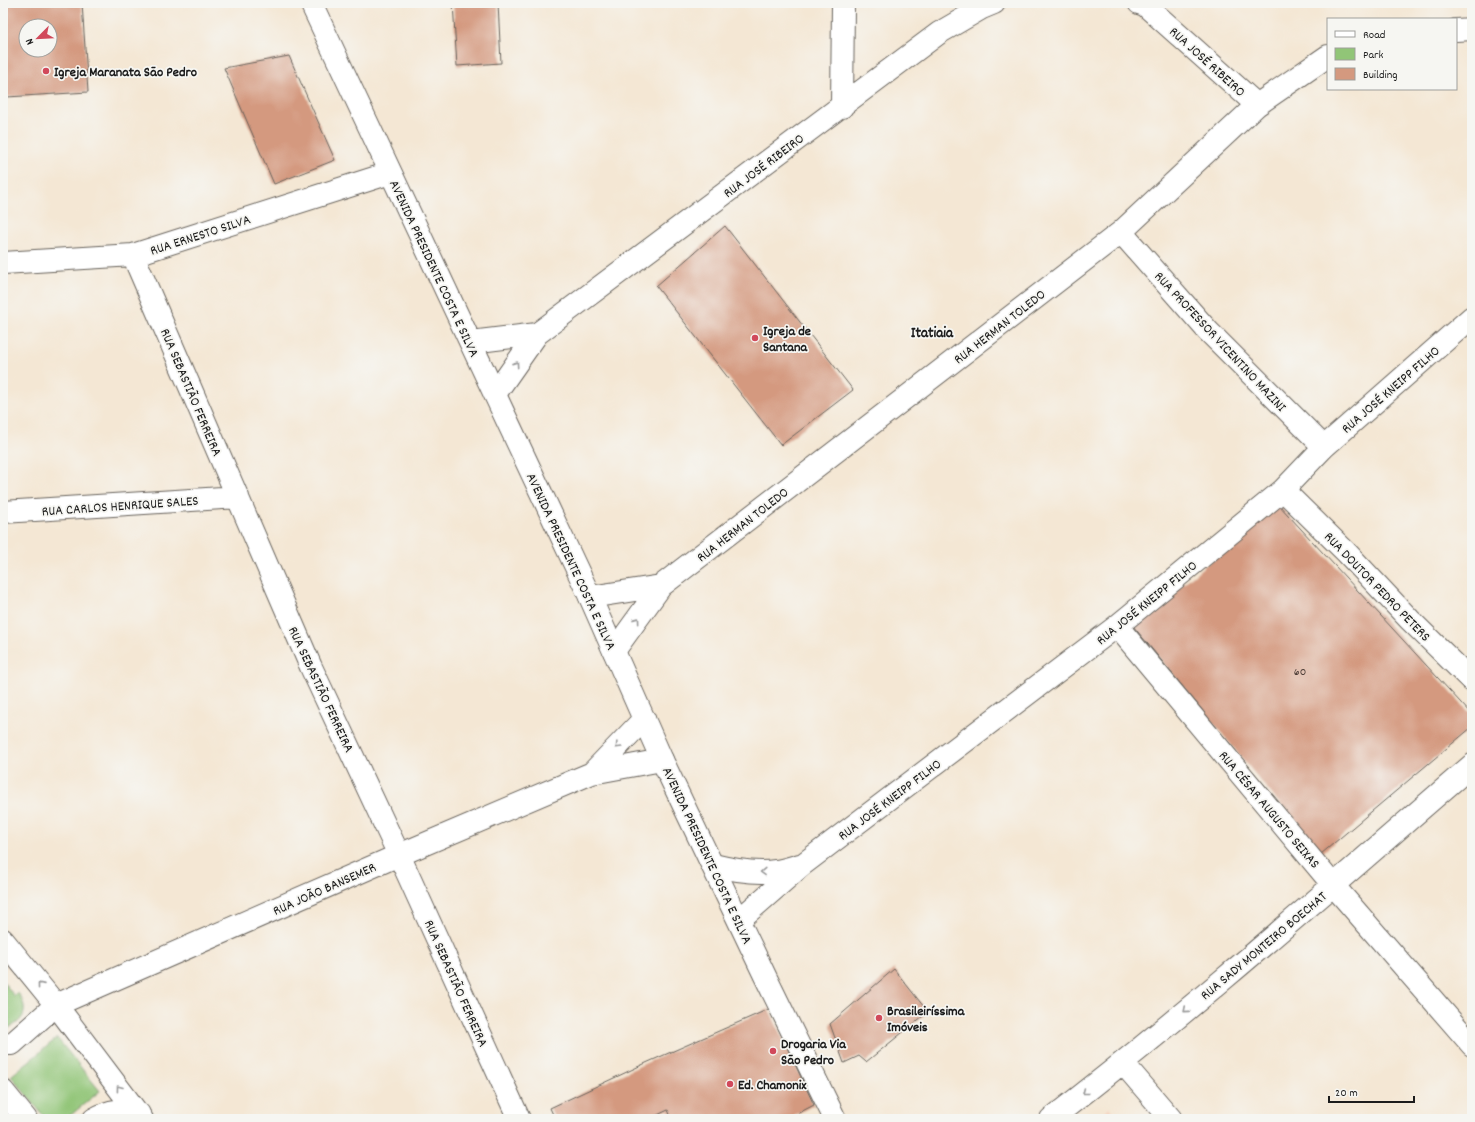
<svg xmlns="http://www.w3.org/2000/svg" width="1475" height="1122" viewBox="0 0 1475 1122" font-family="Dekko,sans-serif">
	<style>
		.built { fill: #f4d3c0 }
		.green { fill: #91c577; stroke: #56704a }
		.building { fill: #d4997f; fill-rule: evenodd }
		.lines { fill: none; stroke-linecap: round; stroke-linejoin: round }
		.street-casing { stroke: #68635c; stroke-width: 24 }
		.secondary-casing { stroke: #68635c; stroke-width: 24 }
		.street { stroke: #fff; stroke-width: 22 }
		.secondary { stroke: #fff; stroke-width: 22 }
		.oneway { stroke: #999 }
		.poi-dot { fill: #d1495b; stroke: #f6f6f2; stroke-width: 1.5 }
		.labels { text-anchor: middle; stroke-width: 3.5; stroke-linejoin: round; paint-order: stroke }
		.number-label { font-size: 12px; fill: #4a3b35 }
		.street-label { font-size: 14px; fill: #1c1c1c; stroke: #f6f6f2 }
		.poi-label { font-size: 14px; font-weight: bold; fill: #1c1c1c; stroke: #f6f6f2; text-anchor: start }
		.neighbourhood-label { font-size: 15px; font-weight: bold; fill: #1c1c1c; stroke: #f6f6f2 }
	</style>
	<rect width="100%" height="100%" fill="#f6f6f2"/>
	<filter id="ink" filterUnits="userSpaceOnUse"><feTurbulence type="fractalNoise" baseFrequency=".025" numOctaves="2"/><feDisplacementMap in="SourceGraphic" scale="8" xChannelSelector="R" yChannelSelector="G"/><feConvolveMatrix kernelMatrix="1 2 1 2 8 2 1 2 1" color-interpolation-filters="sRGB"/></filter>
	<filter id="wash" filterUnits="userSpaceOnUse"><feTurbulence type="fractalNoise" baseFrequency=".012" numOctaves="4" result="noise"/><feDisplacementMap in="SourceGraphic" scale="16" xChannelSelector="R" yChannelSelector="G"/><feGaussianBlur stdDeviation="0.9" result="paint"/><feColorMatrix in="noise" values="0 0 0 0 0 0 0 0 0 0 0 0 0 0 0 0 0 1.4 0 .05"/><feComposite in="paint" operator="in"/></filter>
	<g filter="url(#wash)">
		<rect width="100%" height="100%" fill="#f4e7d4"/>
		<path class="built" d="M1109 1108 1120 1119H1096Z"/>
		<path class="green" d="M3 981 14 996 18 993C31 1012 23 1023 3 1030Z
			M57 1038 100 1091 66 1119H46L11 1076Z"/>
		<g id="blocks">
			<path class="building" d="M3 3H82L88 92 7 97 3 37ZM26 26H50V50H26Z
				M453 3H498L501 63 457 66Z
				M289 56 335 160 274 184 224 68Z
				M725 226 853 390 781 445 656 286Z
				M1278 504 1472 715V727L1321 854 1133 626Z
				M894 969 928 1012 866 1062 859 1056 844 1063 830 1024Z
				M769 1009 814 1105 787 1119H672L668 1110 649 1119H555L550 1108 646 1063Z"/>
		</g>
	</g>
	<g filter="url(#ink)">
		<use href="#blocks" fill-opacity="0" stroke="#68635c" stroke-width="1"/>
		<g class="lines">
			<defs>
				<path id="street" d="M1139 3 1145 5 1257 105
					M1456 30 1472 29
					M842 107 843 3
					M1121 232 1208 331 1324 447
					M133 255 311 667 399 855 519 1119
					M3 263 133 255 390 173
					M471 342 537 334
					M495 394 537 334 939 33 982 8 994 3
					M1283 490 1347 553 1410 620 1472 681
					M3 512 238 497
					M590 597 661 586
					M1117 626 1333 885 1472 1045
					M614 651 661 586 1121 232 1257 105 1328 56
					M592 773 644 719
					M713 865C733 870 755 874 776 871 784 870 792 867 800 865
					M739 920 802 865 1117 626 1283 490 1324 447 1472 317
					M56 1005 399 855 592 773 662 760
					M1123 1063 1171 1119
					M1051 1119C1196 1007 1333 885 1472 765"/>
				<path id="secondary" d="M311 3 590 597 662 760 766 978 835 1119
					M3 940 56 1005 142 1119
					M3 1044H12L56 1005
					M3 1091 26 1119
					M94 1119C111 1109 120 1109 139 1114"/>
			</defs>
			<use href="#street" class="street-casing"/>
			<use href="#secondary" class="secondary-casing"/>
			<use href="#street" class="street"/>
			<use href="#secondary" class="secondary"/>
		</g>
		<defs><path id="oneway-chevron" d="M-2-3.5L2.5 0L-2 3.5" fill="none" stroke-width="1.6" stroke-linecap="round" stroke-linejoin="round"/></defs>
		<g class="oneway">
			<use href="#oneway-chevron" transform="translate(516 364) rotate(-55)"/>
			<use href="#oneway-chevron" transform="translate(637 620) rotate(-54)"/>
			<use href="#oneway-chevron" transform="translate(618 746) rotate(134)"/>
			<use href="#oneway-chevron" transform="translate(763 872) rotate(178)"/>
			<use href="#oneway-chevron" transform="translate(40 985) rotate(-129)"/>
			<use href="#oneway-chevron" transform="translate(1186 1010) rotate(140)"/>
			<use href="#oneway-chevron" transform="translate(119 1088) rotate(-127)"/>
			<use href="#oneway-chevron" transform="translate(1085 1092) rotate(142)"/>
		</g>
	</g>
	<g class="poi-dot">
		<circle cx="46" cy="71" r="4"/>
		<circle cx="755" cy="338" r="4"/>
		<circle cx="879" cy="1018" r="4"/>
		<circle cx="773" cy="1051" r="4"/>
		<circle cx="730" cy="1084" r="4"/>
	</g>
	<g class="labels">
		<g class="number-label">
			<text x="1300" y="675">60</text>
		</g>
		<g class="street-label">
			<text transform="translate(1208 61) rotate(42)" y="5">RUA JOSÉ RIBEIRO</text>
			<text transform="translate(763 165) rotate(-37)" y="5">RUA JOSÉ RIBEIRO</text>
			<text transform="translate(200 234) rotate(-18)" y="5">RUA ERNESTO SILVA</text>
			<text transform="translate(435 268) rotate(65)" y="5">AVENIDA PRESIDENTE COSTA E SILVA</text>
			<text transform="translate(999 326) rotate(-38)" y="5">RUA HERMAN TOLEDO</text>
			<text transform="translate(1221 341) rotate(47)" y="5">RUA PROFESSOR VICENTINO MAZINI</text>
			<text transform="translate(1390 389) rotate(-41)" y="5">RUA JOSÉ KNEIPP FILHO</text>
			<text transform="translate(192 392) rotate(67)" y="5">RUA SEBASTIÃO FERREIRA</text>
			<text transform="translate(120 505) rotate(-4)" y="5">RUA CARLOS HENRIQUE SALES</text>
			<text transform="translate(742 524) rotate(-38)" y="5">RUA HERMAN TOLEDO</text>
			<text transform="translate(572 561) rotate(65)" y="5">AVENIDA PRESIDENTE COSTA E SILVA</text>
			<text transform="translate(1378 586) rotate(46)" y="5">RUA DOUTOR PEDRO PETERS</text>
			<text transform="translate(1146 602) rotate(-39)" y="5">RUA JOSÉ KNEIPP FILHO</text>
			<text transform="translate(322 689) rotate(65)" y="5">RUA SEBASTIÃO FERREIRA</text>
			<text transform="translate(889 799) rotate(-37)" y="5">RUA JOSÉ KNEIPP FILHO</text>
			<text transform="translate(1270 809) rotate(50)" y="5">RUA CÉSAR AUGUSTO SEIXAS</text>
			<text transform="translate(708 855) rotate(65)" y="5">AVENIDA PRESIDENTE COSTA E SILVA</text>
			<text transform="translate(324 888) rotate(-24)" y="5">RUA JOÃO BANSEMER</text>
			<text transform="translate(1263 945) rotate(-40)" y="5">RUA SADY MONTEIRO BOECHAT</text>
			<text transform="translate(457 983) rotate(66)" y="5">RUA SEBASTIÃO FERREIRA</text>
		</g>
		<g class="poi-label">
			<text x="54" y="76">Igreja Maranata São Pedro</text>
			<text x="763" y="335">Igreja de<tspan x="763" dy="16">Santana</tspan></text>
			<text x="887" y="1015">Brasileiríssima<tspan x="887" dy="16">Imóveis</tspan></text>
			<text x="781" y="1048">Drogaria Via<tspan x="781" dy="16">São Pedro</tspan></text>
			<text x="738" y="1089">Ed. Chamonix</text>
		</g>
		<g class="neighbourhood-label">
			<text x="932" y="337">Itatiaia</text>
		</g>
	</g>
	<rect width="1475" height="1122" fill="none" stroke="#f6f6f2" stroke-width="16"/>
	<rect x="1327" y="18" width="130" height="72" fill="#f6f6f2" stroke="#9f9f9c"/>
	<rect x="1335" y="31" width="20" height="6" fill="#ffffff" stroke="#9f9f9c"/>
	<text x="1363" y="38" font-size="12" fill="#1c1c1c">Road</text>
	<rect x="1335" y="48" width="20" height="12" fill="#91c577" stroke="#9f9f9c"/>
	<text x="1363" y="58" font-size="12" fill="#1c1c1c">Park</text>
	<rect x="1335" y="68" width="20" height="12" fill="#d4997f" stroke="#9f9f9c"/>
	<text x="1363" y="78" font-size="12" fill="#1c1c1c">Building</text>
	<g transform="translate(38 38) rotate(246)"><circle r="19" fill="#f6f6f2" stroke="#9f9f9c"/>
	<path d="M0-3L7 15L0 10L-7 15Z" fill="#d1495b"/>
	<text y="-6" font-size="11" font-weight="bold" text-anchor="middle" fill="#1c1c1c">N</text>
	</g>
	<path d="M1329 1096v6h85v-6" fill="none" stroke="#1c1c1c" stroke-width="2"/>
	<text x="1335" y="1096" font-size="12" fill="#1c1c1c" stroke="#f6f6f2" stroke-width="3" paint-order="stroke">20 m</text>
</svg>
